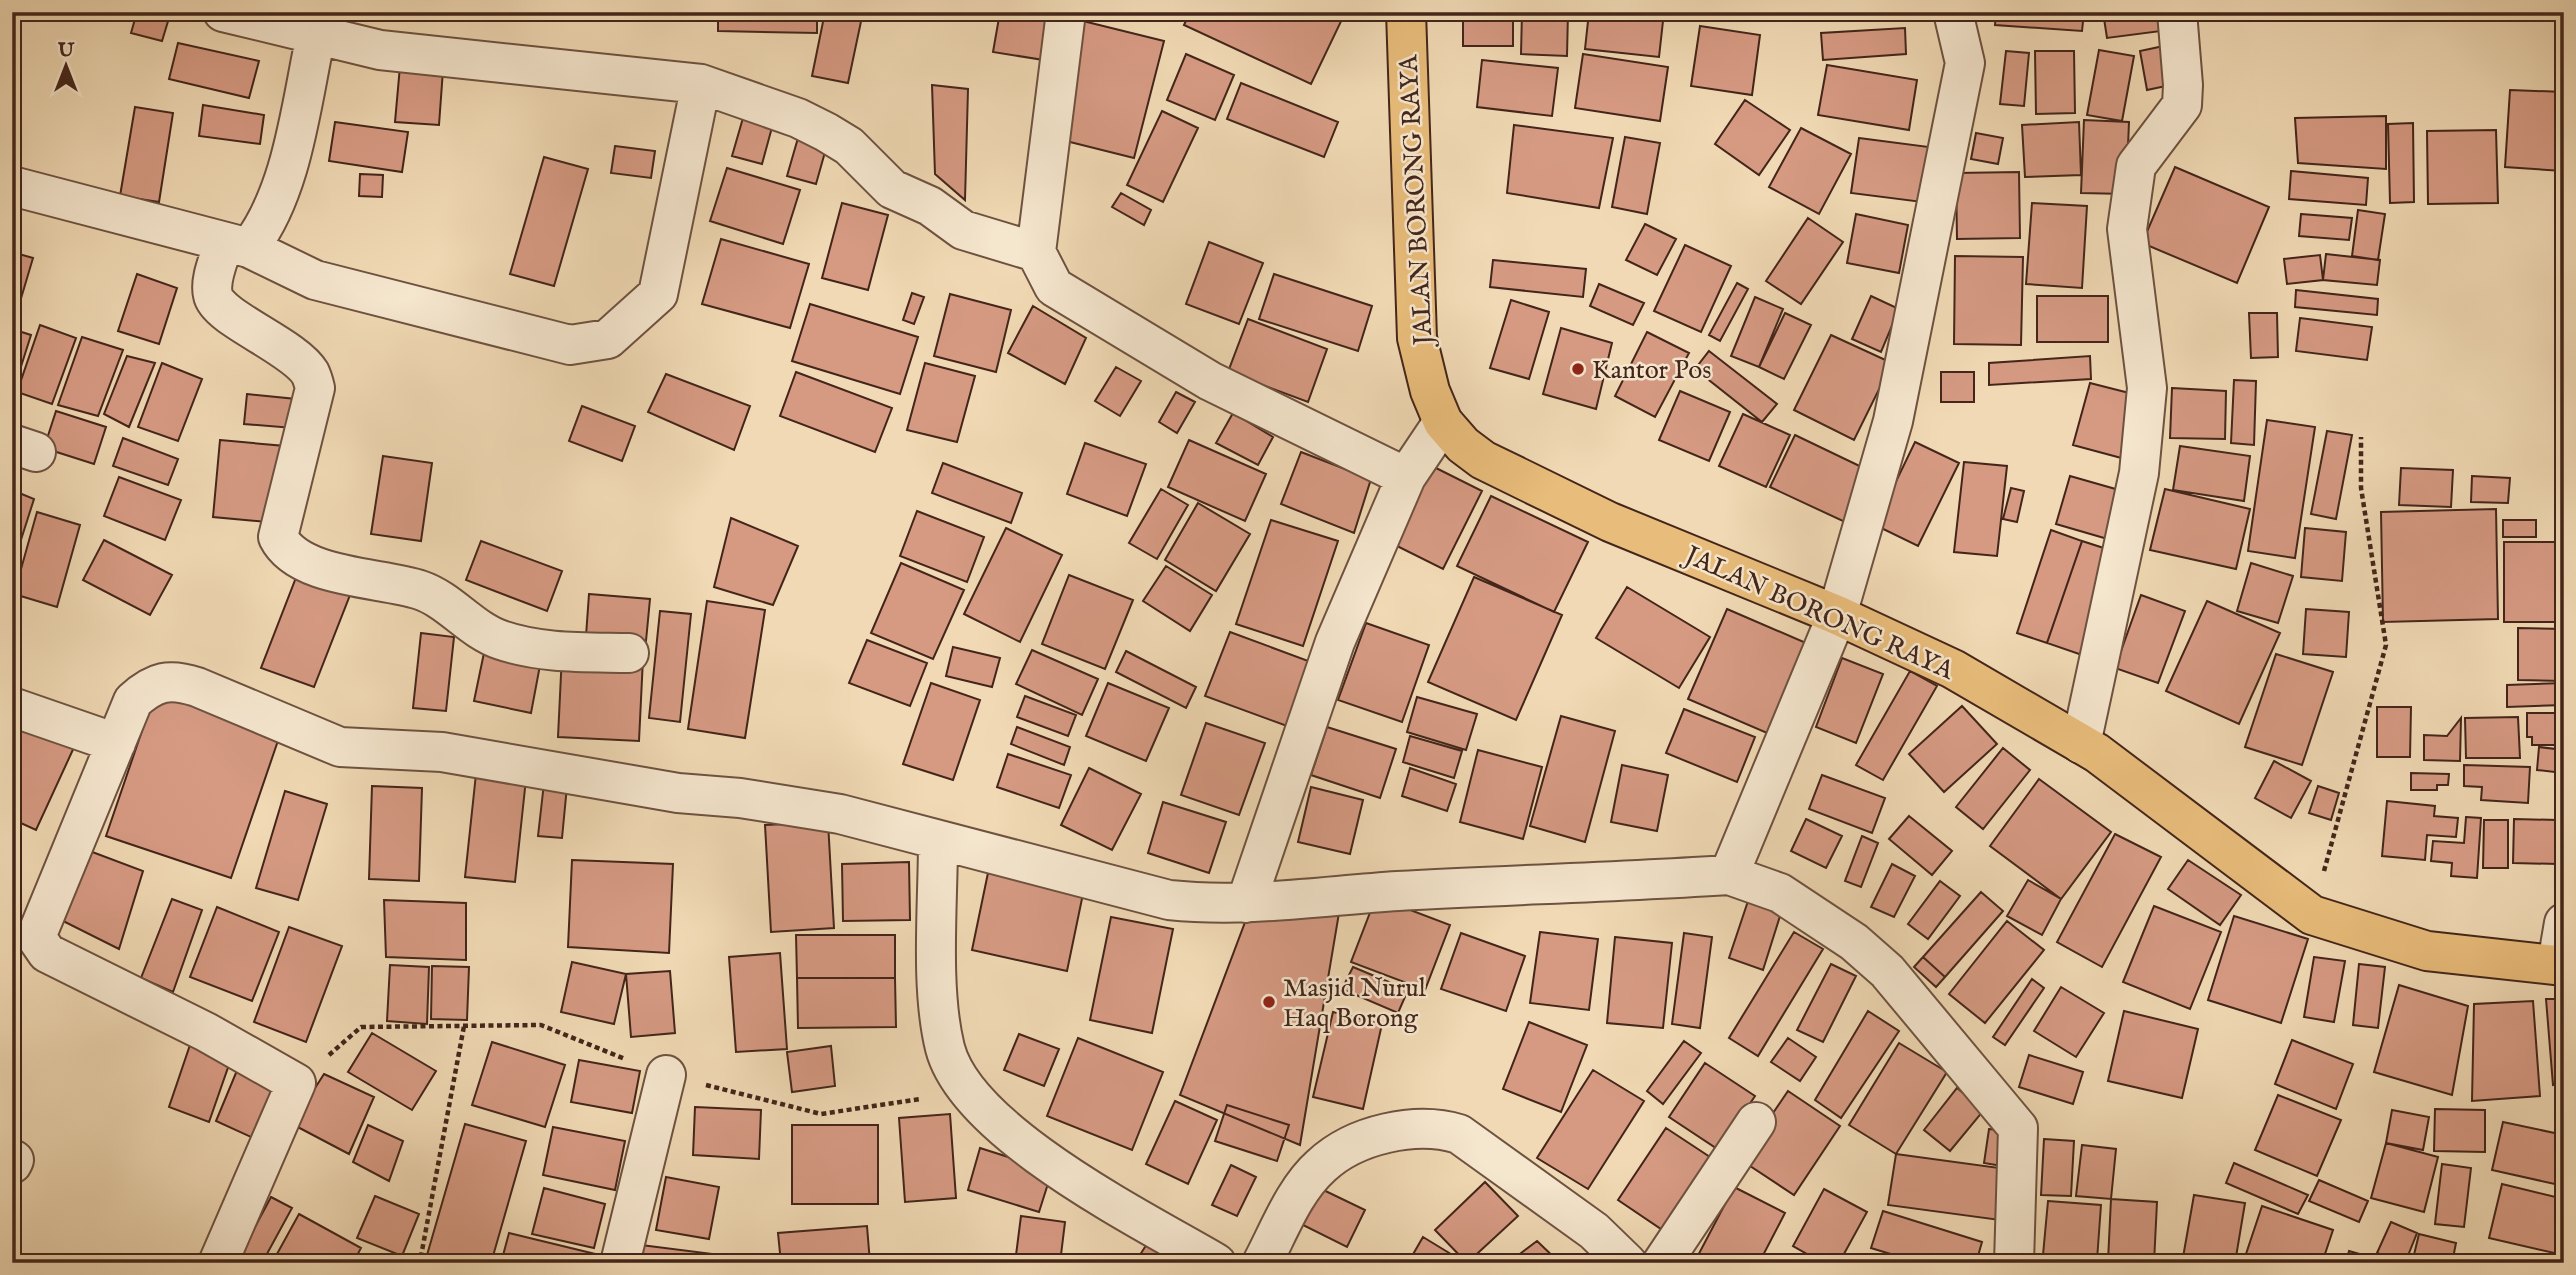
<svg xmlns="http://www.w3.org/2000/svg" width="2576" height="1275" viewBox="0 0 2576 1275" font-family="'IM FELL English',serif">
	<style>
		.building { fill: #d69a83; stroke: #43251a; stroke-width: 2 }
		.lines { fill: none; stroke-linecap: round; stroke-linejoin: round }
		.minor-casing { stroke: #6e5240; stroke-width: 42 }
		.major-casing { stroke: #43251a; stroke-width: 42 }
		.path { stroke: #43251a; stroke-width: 4.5; stroke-dasharray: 5 3.5; stroke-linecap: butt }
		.minor { stroke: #f5e6ce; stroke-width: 38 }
		.major { stroke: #e8bc7a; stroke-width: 38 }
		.poi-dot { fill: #8f2418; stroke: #f5e6ce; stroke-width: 2.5 }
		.labels { text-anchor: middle; stroke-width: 5; stroke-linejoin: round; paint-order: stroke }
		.street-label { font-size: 26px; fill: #43251a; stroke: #f5e6ce }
		.poi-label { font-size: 26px; fill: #43251a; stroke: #f5e6ce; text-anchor: start }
	</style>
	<rect width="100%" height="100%" fill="#f0d9b4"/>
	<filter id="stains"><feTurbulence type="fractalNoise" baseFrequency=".00286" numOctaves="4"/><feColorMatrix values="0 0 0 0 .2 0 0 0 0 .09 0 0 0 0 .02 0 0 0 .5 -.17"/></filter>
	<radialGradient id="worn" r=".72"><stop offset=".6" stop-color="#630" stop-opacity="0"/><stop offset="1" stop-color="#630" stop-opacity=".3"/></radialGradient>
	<path class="building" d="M137 12 169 18 162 41 131 33Z
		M718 12H817V33L718 31Z
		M825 12H863L848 83 812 76Z
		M1000 12H1058L1050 61 993 52Z
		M1190 12H1343L1345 13 1311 84 1184 25Z
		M1463 12H1513V46H1463Z
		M1522 12H1568L1567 56 1521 54Z
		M1589 12H1664L1659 57 1585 49Z
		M1809 12H1902V15H1809Z
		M1996 12H2084L2082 31 1995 25Z
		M2103 12H2166L2169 30 2107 38Z
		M1083 21 1164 41 1134 158 1054 138Z
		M1700 26 1760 35 1752 95 1691 86Z
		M1905 28 1906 54 1823 60 1821 33Z
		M178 43 259 61 249 98 169 79Z
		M2173 44 2180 83 2147 90 2140 51Z
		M2099 50 2134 56 2122 121 2087 115Z
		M2006 51 2029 53 2024 106 2000 104Z
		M2035 51H2074L2075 113 2036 114Z
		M1186 54 1234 75 1215 120 1167 100Z
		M1583 54 1668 67 1660 121 1575 108Z
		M1482 60 1558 68 1552 116 1477 107Z
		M1827 65 1917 80 1909 130 1818 115Z
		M400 66 443 70 439 125 395 122Z
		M1241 83 1338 122 1324 157 1227 119Z
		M932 85 968 89 965 200 935 174Z
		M2510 90 2564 92 2563 171 2505 167Z
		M1745 100 1790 130 1759 175 1715 144Z
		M203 105 264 115 260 144 199 136Z
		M135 107 173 113 159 202 120 196Z
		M745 111 774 120 762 164 732 156Z
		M1162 111 1198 128 1163 202 1127 185Z
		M2386 116V169L2298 163 2295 118Z
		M2084 120 2129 122 2126 194 2081 193Z
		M335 122 408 132 402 172 329 161Z
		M2079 122 2081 175 2025 177 2022 125Z
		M2413 123 2414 202 2390 203 2388 124Z
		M1514 125 1613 138 1599 208 1507 193Z
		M1801 128 1851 154 1819 214 1769 187Z
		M2496 130 2498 203 2428 204 2427 131Z
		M1976 133 2003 138 1998 164 1971 159Z
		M1625 137 1660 143 1647 214 1612 207Z
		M798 138 827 145 816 184 787 176Z
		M1859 138 1929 147 1922 202 1851 193Z
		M615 146 655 151 651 178 611 173Z
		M544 157 588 169 554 286 510 274Z
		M2175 167 2269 207 2237 283 2142 243Z
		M727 168 800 190 783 244 710 221Z
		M2291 171 2368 178 2366 205 2289 199Z
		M2019 172 2020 238 1957 239 1956 173Z
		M360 174 383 175 382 197 359 196Z
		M1121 193 1151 210 1144 225 1112 207Z
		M842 203 888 215 868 290 822 278Z
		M2032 203 2087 206 2082 288 2026 284Z
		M2358 210 2385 214 2378 260 2352 256Z
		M1856 214 1908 225 1899 273 1847 263Z
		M2301 214 2352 218 2349 240 2299 236Z
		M1808 218 1843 242 1801 304 1766 281Z
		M1645 224 1676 239 1657 275 1626 260Z
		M721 239 809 264 790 328 702 304Z
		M1209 242 1263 263 1239 324 1186 304Z
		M1685 245 1731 266 1701 332 1654 311Z
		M12 252 33 258 17 312 12 310Z
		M2326 254 2380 260 2377 285 2323 280Z
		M2320 255 2323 280 2287 284 2284 259Z
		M1955 256 2023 257 2021 345 1954 344Z
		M1493 260 1586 269 1583 297 1490 287Z
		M137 274 177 288 159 344 118 331Z
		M1274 274 1372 306 1358 351 1259 319Z
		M1737 283 1748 289 1720 341 1709 335Z
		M1599 284 1644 303 1633 325 1590 306Z
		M2296 290 2378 299 2377 315 2295 307Z
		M912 293 924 297 914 324 903 320Z
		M950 294 1011 310 996 372 934 356Z
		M1871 296 1899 309 1881 352 1852 339Z
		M2037 296H2108V342H2037Z
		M1755 297 1783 309 1759 367 1731 356Z
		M1511 300 1549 312 1529 379 1490 368Z
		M810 304 918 337 900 394 792 361Z
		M1033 306 1086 338 1065 384 1008 353Z
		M1785 313 1811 325 1784 379 1759 367Z
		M2249 313H2277L2278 357 2251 358Z
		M2300 318 2372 327 2367 360 2296 351Z
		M1248 319 1327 349 1308 402 1228 372Z
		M40 325 76 338 52 404 17 392Z
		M1561 328 1612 343 1596 409 1543 394Z
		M12 329 31 335 12 395Z
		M1647 332 1689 353 1655 417 1615 396Z
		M1831 335 1892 363 1854 440 1794 410Z
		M82 337 123 350 98 416 58 405Z
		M1709 351 1777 404 1762 422 1695 369Z
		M127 356 155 363 129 427 104 414Z
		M2090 356 2091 379 1989 385V363Z
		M162 363 202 379 178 441 138 427Z
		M925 363 975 376 957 442 907 430Z
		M1116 367 1141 381 1120 416 1095 401Z
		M796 372 892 408 875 452 780 416Z
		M1941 372H1974V402H1941Z
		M666 374 750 406 734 450 648 412Z
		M2234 380 2256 381 2254 445 2231 443Z
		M2090 383 2141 396 2125 459 2073 445Z
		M2172 388 2226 391 2225 439 2170 438Z
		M1680 391 1730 412 1709 461 1659 440Z
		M1176 392 1195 402 1177 433 1159 422Z
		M247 394 296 399 293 428 244 424Z
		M582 406 635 426 622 461 569 441Z
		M56 411 106 427 94 464 44 448Z
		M1233 413 1273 437 1258 465 1216 443Z
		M1743 414 1790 435 1766 487 1719 466Z
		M2267 420 2315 427 2295 558 2248 551Z
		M2327 431 2352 435 2336 519 2311 514Z
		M1795 435 1870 471 1845 522 1770 487Z
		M123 438 178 459 168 485 113 466Z
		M220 440 285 446 278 523 213 517Z
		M1189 440 1266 474 1245 521 1168 487Z
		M1915 442 1959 463 1918 546 1875 525Z
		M1085 443 1146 464 1127 516 1067 494Z
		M2180 446 2250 456 2244 501 2173 490Z
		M1301 452 1371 479 1354 533 1281 504Z
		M383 456 432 463 421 541 371 534Z
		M1964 462 2007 466 1997 556 1954 552Z
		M943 463 1022 493 1011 523 932 493Z
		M1432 466 1482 491 1443 569 1393 544Z
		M2401 468 2453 470 2451 507 2399 505Z
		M2070 476 2126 492 2111 540 2056 524Z
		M2472 476 2510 478 2508 503 2471 502Z
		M119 477 181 500 165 540 104 516Z
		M2011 488 2024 491 2017 522 2003 519Z
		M1161 489 1188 505 1157 559 1129 543Z
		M2165 489 2250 509 2236 569 2150 550Z
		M12 490 34 499 12 568Z
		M1491 496 1588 542 1554 612 1457 566Z
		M1198 503 1250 534 1216 591 1165 560Z
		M2496 509 2498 619 2383 622 2381 512Z
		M917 511 984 537 967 582 900 556Z
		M37 512 80 525 57 607 14 594Z
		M731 518 798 546 773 605 714 587Z
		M1271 520 1338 541 1303 646 1236 624Z
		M2503 520H2536V537H2503Z
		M1006 528 1062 555 1020 642 964 614Z
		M2305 528 2346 532 2342 581 2301 577Z
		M2051 530 2082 541 2047 643 2017 633Z
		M104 540 172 575 150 615 83 580Z
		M481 541 562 571 547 611 466 580Z
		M2082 541 2116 552 2082 655 2047 643Z
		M2504 542H2564V622H2504Z
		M901 563 964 590 933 659 871 633Z
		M2251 563 2293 576 2278 623 2237 611Z
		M1166 566 1212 595 1190 631 1143 601Z
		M297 575 350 595 314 687 261 668Z
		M1069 575 1133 600 1105 669 1042 644Z
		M1474 577 1562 615 1516 720 1428 682Z
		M1627 587 1710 637 1679 688 1596 638Z
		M589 594 650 599 646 641 586 636Z
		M2141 595 2185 611 2158 683 2115 668Z
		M707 601 765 610 745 738 688 729Z
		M2207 601 2280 633 2239 724 2166 691Z
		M1727 609 1813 646 1774 736 1688 699Z
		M2306 609 2349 612 2346 657 2303 654Z
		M660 611 691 614 680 722 649 718Z
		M1366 623 1429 645 1402 722 1338 700Z
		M2518 628 2564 629V681L2518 680Z
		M1230 632 1311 662 1287 726 1205 696Z
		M421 633 454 637 446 711 413 708Z
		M867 640 927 663 910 706 849 683Z
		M953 647 1000 658 992 687 946 676Z
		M485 648 541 660 531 713 474 701Z
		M1032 650 1098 679 1082 715 1016 684Z
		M1126 651 1196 687 1186 708 1116 672Z
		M562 654 643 658 639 741 558 737Z
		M2276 654 2333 672 2302 765 2245 747Z
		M1842 658 1883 674 1856 743 1816 727Z
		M1910 671 1937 686 1883 780 1856 765Z
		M931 683 980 700 953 780 903 764Z
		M1108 683 1169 708 1146 761 1086 736Z
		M2564 683V705L2507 707V685Z
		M157 687 282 729 231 878 106 836Z
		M1025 696 1076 715 1068 736 1017 717Z
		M1417 697 1477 714 1466 750 1407 732Z
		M1962 706 1997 744 1944 792 1909 754Z
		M2377 707H2411L2410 757H2377Z
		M1684 709 1755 737 1737 782 1666 753Z
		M2527 713H2564V745H2532V737H2527Z
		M1561 716 1615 731 1585 842 1530 826Z
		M2518 717 2520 758H2466L2465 718Z
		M22 718 76 743 36 830 12 819V741Z
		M2461 718 2460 761 2424 760V735L2447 736Z
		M1206 723 1265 743 1239 815 1181 795Z
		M1017 727 1070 747 1064 765 1011 744Z
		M1327 727 1396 749 1380 798 1311 775Z
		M1410 736 1462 751 1454 778 1403 762Z
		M2539 747 2564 750 2563 773 2537 770Z
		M2003 748 2030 770 1983 829 1956 807Z
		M1478 750 1542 767 1523 839 1460 822Z
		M1008 754 1071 775 1059 808 997 787Z
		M2274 761 2311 781 2291 818 2255 798Z
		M1622 765 1668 775 1657 831 1611 822Z
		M2464 765 2530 767 2528 803 2481 800 2482 787 2464 786Z
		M1089 768 1141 794 1112 850 1061 825Z
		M1410 768 1456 784 1447 811 1402 796Z
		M2411 773 2449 774 2448 785H2437V790H2411Z
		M476 774 526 779 515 882 465 877Z
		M1822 775 1885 798 1872 833 1809 809Z
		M2039 779 2111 832 2061 899 1990 846Z
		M544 783 567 786 562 838 538 836Z
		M372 786 422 788 419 881 369 879Z
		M2318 786 2339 793 2331 820 2309 813Z
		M1311 787 1363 800 1350 854 1298 842Z
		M285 791 327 804 298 900 256 888Z
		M2387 801 2435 806 2434 816 2458 818 2456 837 2427 835 2425 860 2382 856Z
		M1163 802 1226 822 1209 873 1148 853Z
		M1909 816 1952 851 1932 875 1889 839Z
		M2466 817 2481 818 2477 878 2451 876 2452 863 2431 861 2433 841 2464 843Z
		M1806 819 1842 836 1826 868 1791 851Z
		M2514 819 2557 820V864L2513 863Z
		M2484 820H2508V868H2483Z
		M828 822 834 928 771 932 765 825Z
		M2115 834 2161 857 2102 967 2057 942Z
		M1862 836 1878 843 1861 887 1845 881Z
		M87 850 143 871 119 949 59 919Z
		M572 860 673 864 669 953 568 947Z
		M2188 860 2241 895 2220 925 2168 889Z
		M909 862 910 920 843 921 842 864Z
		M1892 864 1915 876 1894 917 1871 907Z
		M989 868 1084 889 1067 971 972 950Z
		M2028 880 2061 899 2042 935 2007 916Z
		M1940 881 1960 896 1928 939 1908 924Z
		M1981 892 2003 911 1945 977 1923 957Z
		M1376 897 1450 925 1425 990 1351 962Z
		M172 899 202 910 173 992 141 978Z
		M384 900 466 903V960L386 957Z
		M1341 901 1300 1145 1180 1095 1250 909Z
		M1748 901 1781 913 1763 970 1729 958Z
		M2154 906 2221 932 2190 1009 2123 982Z
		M217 907 279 932 252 1001 190 977Z
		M2234 916 2308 939 2281 1023 2208 1000Z
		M1111 917 1173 929 1152 1033 1090 1020Z
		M2007 921 2044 950 1985 1023 1949 994Z
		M289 927 342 946 306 1042 254 1022Z
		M1540 932 1598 939 1589 1010 1530 1003Z
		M1794 932 1823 949 1758 1056 1729 1038Z
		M1461 933 1525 956 1506 1011 1441 989Z
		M1684 933 1712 937 1700 1028 1672 1024Z
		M796 935H895V978H797Z
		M1615 937 1672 943 1663 1028 1607 1023Z
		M780 953 787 1049 736 1052 729 957Z
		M1923 957 1945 977 1936 987 1914 967Z
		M2314 957 2345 961 2334 1022 2304 1017Z
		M572 962 626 974 614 1024 561 1012Z
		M1831 964 1856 976 1823 1042 1797 1030Z
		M2359 964 2385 967 2378 1028 2353 1025Z
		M390 965 429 967 427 1024 387 1021Z
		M432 966 469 967 467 1020 431 1019Z
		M1353 967 1408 990 1398 1013 1342 989Z
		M670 971 675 1033 631 1037 626 974Z
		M797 978H895L896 1027 798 1028Z
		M2032 979 2044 988 2005 1045 1993 1037Z
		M2399 985 2468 1006 2452 1095 2374 1072Z
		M2061 987 2104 1013 2076 1057 2034 1031Z
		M2546 999H2564V1083L2553 1085Z
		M2533 1001 2540 1096 2472 1101 2474 1004Z
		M1868 1011 1899 1031 1841 1118 1815 1100Z
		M2124 1011 2198 1029 2182 1098 2108 1081Z
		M1333 1012 1382 1024 1363 1109 1313 1097Z
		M1529 1022 1587 1045 1561 1112 1503 1089Z
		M372 1033 436 1071 412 1110 348 1072Z
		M1019 1034 1059 1049 1044 1086 1004 1070Z
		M1078 1038 1163 1072 1132 1150 1047 1116Z
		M1788 1038 1816 1057 1800 1081 1771 1062Z
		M2292 1040 2353 1064 2336 1109 2275 1084Z
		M1684 1041 1701 1053 1663 1104 1647 1091Z
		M191 1042 232 1056 209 1122 169 1107Z
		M492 1042 565 1065 545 1127 472 1105Z
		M1899 1043 1947 1072 1896 1154 1849 1125Z
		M831 1046 835 1086 792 1092 787 1052Z
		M2029 1055 2083 1072 2073 1104 2019 1087Z
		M579 1060 640 1071 632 1113 571 1102Z
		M1705 1063 1755 1096 1719 1150 1669 1117Z
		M238 1068 285 1085 262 1142 216 1121Z
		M1593 1070 1644 1101 1588 1189 1537 1158Z
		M324 1074 374 1097 349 1154 292 1124Z
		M1957 1088 1984 1110 1950 1151 1924 1130Z
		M1788 1091 1840 1126 1794 1195 1741 1160Z
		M2278 1095 2341 1120 2317 1176 2255 1150Z
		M1175 1101 1217 1120 1188 1184 1146 1164Z
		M1227 1105 1289 1125 1277 1161 1215 1141Z
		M695 1107 761 1110 759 1159 693 1155Z
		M2435 1109 2485 1110V1152L2434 1151Z
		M2392 1110 2429 1117 2423 1150 2386 1143Z
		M950 1114 956 1198 905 1202 899 1118Z
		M2503 1122 2564 1135V1186L2492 1170Z
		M465 1124 526 1141 491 1263H455L427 1255Z
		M368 1125 403 1141 389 1181 353 1162Z
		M792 1125H878V1204H792Z
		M553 1127 625 1141 615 1190 543 1175Z
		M1666 1128 1713 1159 1664 1231 1618 1200Z
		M1989 1129 2014 1132 2008 1167 1984 1163Z
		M2044 1139 2074 1141 2071 1196 2041 1195Z
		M2386 1143 2438 1157 2424 1212 2371 1198Z
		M2082 1145 2116 1149 2111 1199 2076 1196Z
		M980 1148 1052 1171 1039 1212 968 1190Z
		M1896 1154 2014 1170 2007 1221 1888 1205Z
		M2234 1163 2308 1195 2298 1214 2226 1183Z
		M2442 1164 2471 1168 2464 1227 2435 1224Z
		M1231 1165 1256 1177 1237 1216 1212 1205Z
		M666 1177 719 1187 709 1239 656 1230Z
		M2319 1180 2368 1201 2359 1222 2309 1201Z
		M1485 1182 1518 1216 1467 1263 1435 1230Z
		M2502 1184 2564 1199 2563 1255 2489 1238Z
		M1313 1185 1365 1210 1347 1247 1295 1221Z
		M1734 1187 1785 1213 1759 1263H1694Z
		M544 1188 605 1204 594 1248 532 1234Z
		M1824 1189 1867 1212 1839 1263H1823L1793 1246Z
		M2194 1195 2245 1203 2235 1263H2182Z
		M375 1196 419 1214 402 1256 357 1238Z
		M271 1197 292 1208 262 1263H250L239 1257Z
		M2111 1199 2157 1202 2154 1263 2108 1261Z
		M2048 1201 2101 1205 2097 1260 2043 1255Z
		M2262 1206 2333 1230 2322 1263H2243Z
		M1883 1211 1982 1242 1976 1263H1920L1871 1248Z
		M299 1214 361 1248 353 1263H272Z
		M1021 1216 1065 1222 1060 1263H1015Z
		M2391 1222 2417 1233 2405 1263 2377 1253Z
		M867 1226 870 1263H781L778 1233Z
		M509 1233 616 1259 615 1263H501Z
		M1153 1234 1201 1263H1135Z
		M2419 1234 2456 1243 2452 1263H2412Z
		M1423 1237 1459 1259 1456 1263H1408Z
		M1537 1241 1560 1263H1508Z
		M641 1245 721 1255 720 1263H639Z
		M2349 1251 2391 1263H2346Z"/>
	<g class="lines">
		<defs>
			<path id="minor" d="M223 12 380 50 701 84 798 118 826 132 849 146 892 189 930 206 963 230 1036 252 1054 287 1210 381 1406 477
				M12 186 249 248 315 280 570 345 608 339 658 294 701 84
				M224 242C220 257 209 279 213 295 217 318 294 346 310 373 312 377 314 384 315 388L278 537C299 579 382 577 420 590 450 600 471 630 501 640 541 654 587 652 629 653
				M249 248C293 192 301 104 316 35
				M1036 252 1066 12
				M12 444 36 452
				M12 707 116 743
				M2081 744 2139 473 2147 388 2127 229 2136 166 2182 105 2183 85 2177 12
				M938 841C938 904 930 988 945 1048 967 1133 1143 1220 1216 1263
				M1729 875 1837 615 1893 421 1965 63 1953 12
				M1246 903 1335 642 1406 477 1443 422
				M2557 964 2564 923
				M12 1164 14 1160
				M218 1263 296 1083 206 1032 47 953 36 937 133 701C155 681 169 678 197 687L340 747 442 752 678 793 740 798 840 814 1169 900C1245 908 1321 896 1398 891 1508 885 1619 882 1729 875L1780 893 1854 942 1887 971 2018 1128 2014 1263
				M620 1263 666 1075
				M1262 1263C1279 1231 1294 1190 1321 1166 1355 1134 1416 1121 1459 1134L1594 1231 1627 1263
				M1662 1263 1756 1122"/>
			<path id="major" d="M1406 12 1417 338 1430 391 1443 422 1463 445 1483 460 1610 522 1837 615 1953 669 2097 753 2312 915 2427 951 2564 966"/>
		</defs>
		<use href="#minor" class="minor-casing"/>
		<use href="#major" class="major-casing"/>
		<path class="path" d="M2324 871 2386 645 2361 488V437
			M329 1055 361 1027 541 1025 625 1059
			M706 1085 821 1114 920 1099
			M428 1263 421 1256 464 1026"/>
		<use href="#minor" class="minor"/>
		<use href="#major" class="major"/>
	</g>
	<g class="poi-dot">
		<circle cx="1578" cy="369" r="7"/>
		<circle cx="1269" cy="1002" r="7"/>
	</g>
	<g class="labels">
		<g class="street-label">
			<text transform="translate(1415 200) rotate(-93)" y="9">JALAN BORONG RAYA</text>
			<text transform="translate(1820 612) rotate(24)" y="9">JALAN BORONG RAYA</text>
		</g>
		<g class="poi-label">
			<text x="1592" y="378">Kantor Pos</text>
			<text x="1283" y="996">Masjid Nurul<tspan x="1283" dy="30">Haq Borong</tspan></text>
		</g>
	</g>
	<rect width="2576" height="1275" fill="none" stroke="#f0d9b4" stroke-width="42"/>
	<rect x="14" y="14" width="2548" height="1247" fill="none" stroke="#43251a" stroke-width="3.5"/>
	<rect x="21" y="21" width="2534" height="1233" fill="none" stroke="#43251a" stroke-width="2"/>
	<g transform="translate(66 66)" stroke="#f5e6ce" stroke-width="5" paint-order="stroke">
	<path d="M0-5L12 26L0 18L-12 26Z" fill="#43251a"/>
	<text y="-10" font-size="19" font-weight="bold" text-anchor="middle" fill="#43251a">U</text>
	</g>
	<rect width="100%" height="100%" filter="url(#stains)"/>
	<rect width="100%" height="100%" fill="url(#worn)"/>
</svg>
